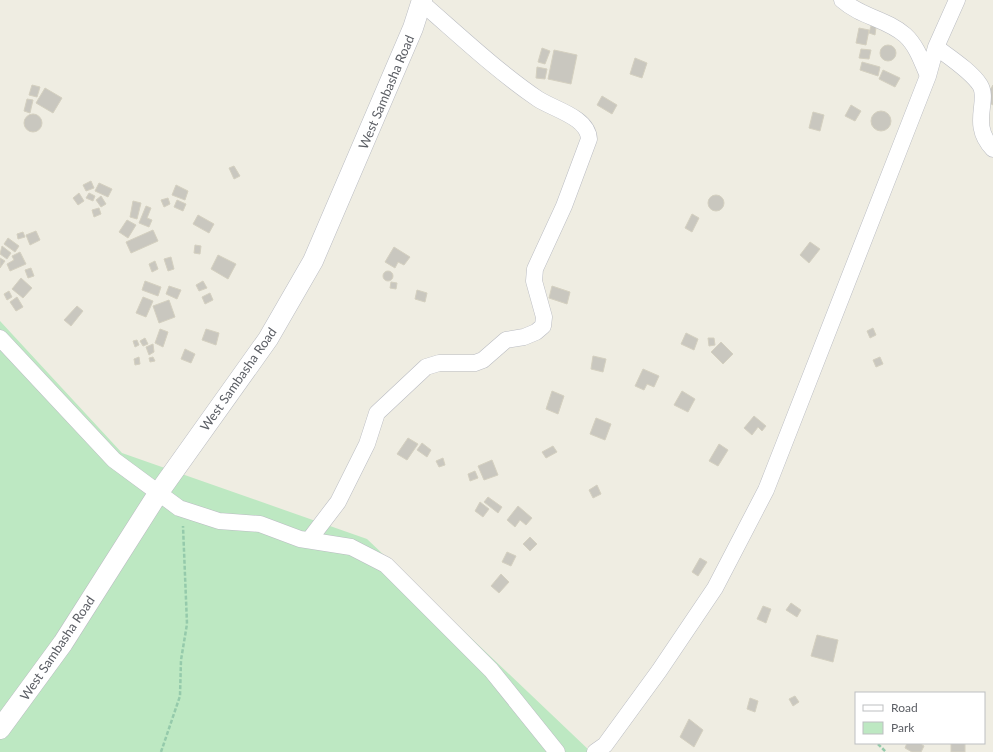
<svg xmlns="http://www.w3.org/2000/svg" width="993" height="752" viewBox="0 0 993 752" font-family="Lato,sans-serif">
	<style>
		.green { fill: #bde8c2 }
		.building { fill: #c9c7bf; stroke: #d4d0c0 }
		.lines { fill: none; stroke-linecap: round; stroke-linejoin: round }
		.minor-casing { stroke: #babcc2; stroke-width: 17 }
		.tertiary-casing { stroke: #babcc2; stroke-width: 21 }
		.path { stroke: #95caab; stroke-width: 2.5; stroke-dasharray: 4 2; stroke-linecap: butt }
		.minor { stroke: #fff; stroke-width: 16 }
		.tertiary { stroke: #fff; stroke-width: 20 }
		.labels { text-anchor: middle; stroke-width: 3; stroke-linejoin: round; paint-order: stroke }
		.street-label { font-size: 13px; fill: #5b5e64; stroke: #fff }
	</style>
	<rect width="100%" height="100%" fill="#efede2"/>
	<path class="green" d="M0 321 122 453 367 539 591 752H0Z"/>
	<path class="building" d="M871 26 876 27 875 35 869 33Z
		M859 28 869 30 866 45 856 43Z
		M880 53a8 8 0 1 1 16 0a8 8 0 1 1-16 0Z
		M542 48 550 51 545 64 538 62Z
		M861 49 871 50 869 59 859 58Z
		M554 50 577 55 571 84 548 79Z
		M635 58 647 63 642 78 630 74Z
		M862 62 880 67 878 76 860 70Z
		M537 67 547 69 545 79 536 78Z
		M883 70 900 78 895 87 879 79Z
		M32 85 40 87 37 97 29 95Z
		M993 85V105L984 100Z
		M45 88 62 98 53 113 36 103Z
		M602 96 617 105 612 114 597 105Z
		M27 99 33 100 30 113 24 111Z
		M851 105 861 111 855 121 845 116Z
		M871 121a10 10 0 1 1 20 0a10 10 0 1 1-20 0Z
		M813 112 824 115 820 131 809 128Z
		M24 123a9 9 0 1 1 18 0a9 9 0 1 1-18 0Z
		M234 166 240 176 234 179 229 168Z
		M91 181 94 188 86 191 83 185Z
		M99 183 112 189 108 197 95 191Z
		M176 185 188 191 185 200 172 195Z
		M79 193 84 201 78 205 73 198Z
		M89 193 95 196 93 201 86 198Z
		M708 203a8 8 0 1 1 16 0a8 8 0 1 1-16 0Z
		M101 196 106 204 101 207 96 200Z
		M168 198 170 204 164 207 161 200Z
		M177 200 186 204 183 211 174 207Z
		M133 201 141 203 137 219 130 217Z
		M146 206 151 208 147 218 152 220 149 227 139 223Z
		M99 208 101 214 94 217 92 210Z
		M692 214 699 218 692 232 685 228Z
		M198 215 214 224 209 233 193 224Z
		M127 220 136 225 128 238 119 232Z
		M153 230 158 241 131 253 126 242Z
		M36 231 40 240 30 245 26 235Z
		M23 232 25 237 18 239 17 234Z
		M8 238 19 246 15 252 4 244Z
		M810 242 820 249 809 263 800 255Z
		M195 245 201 246 200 254 194 253Z
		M2 246 11 253 7 259 0 254Z
		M394 247 410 257 404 265 398 262 395 268 385 262Z
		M20 252 26 264 10 271 7 264 14 260 12 256Z
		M218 255 236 264 228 279 211 269Z
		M171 257 174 269 168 271 164 259Z
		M0 258 5 261 0 268Z
		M155 261 158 269 152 272 149 264Z
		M31 268 34 276 28 278 25 270Z
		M383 276a5 5 0 1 1 10 0a5 5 0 1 1-10 0Z
		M21 278 32 288 23 298 12 289Z
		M145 281 161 287 158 296 142 290Z
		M203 281 207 288 199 291 196 285Z
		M391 282 397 283 396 289 390 288Z
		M169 286 181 290 177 299 166 294Z
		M552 286 570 292 567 304 549 298Z
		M417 290 427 293 425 302 415 299Z
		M9 291 12 297 7 300 4 294Z
		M210 293 213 300 205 304 202 297Z
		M17 297 23 307 16 311 10 302Z
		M143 297 153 301 146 317 136 313Z
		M169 300 175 317 159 323 153 306Z
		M77 306 83 311 71 326 64 320Z
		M873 328 876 335 870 338 867 331Z
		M160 329 168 332 163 347 155 343Z
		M206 329 219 333 216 345 202 340Z
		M686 333 698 339 694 350 681 344Z
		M145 338 148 344 143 346 140 341Z
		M708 338H714L715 345 709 346Z
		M137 340 139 345 135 347 133 341Z
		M721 342 733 354 723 364 711 352Z
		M153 344 154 352 149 355 146 347Z
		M185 349 195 354 191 363 181 359Z
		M593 356 606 359 603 372 591 369Z
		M139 357 140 364 135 365 134 359Z
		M153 357 155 361 150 362 149 358Z
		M880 357 883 364 876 367 873 360Z
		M643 369 659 376 654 387 647 384 644 390 635 386Z
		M552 391 564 396 558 414 546 409Z
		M682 391 695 399 688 412 674 405Z
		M754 416 766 426 762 431 758 427 752 435 744 428Z
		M596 418 611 424 605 440 590 434Z
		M408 438 418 444 407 460 397 454Z
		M422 443 431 450 427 457 417 450Z
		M719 444 728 450 718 466 709 461Z
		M553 446 557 452 546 458 542 452Z
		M443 458 445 465 439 467 436 461Z
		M492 460 498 475 484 480 478 466Z
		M475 471 478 478 470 481 468 474Z
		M597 485 601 494 593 498 589 490Z
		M488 497 502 507 498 513 484 502Z
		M480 502 489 509 483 517 475 511Z
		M518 506 532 518 526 525 520 520 515 527 507 520Z
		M530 537 537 544 530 551 523 544Z
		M507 552 516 556 511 566 502 562Z
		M700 558 707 562 698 576 692 572Z
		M501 574 509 582 499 593 491 586Z
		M791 603 801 610 797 617 786 610Z
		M763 606 771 609 766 623 757 619Z
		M817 635 838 640 833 662 811 656Z
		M795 696 799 702 793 706 789 699Z
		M750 698 758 701 755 712 747 709Z
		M689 719 703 730 694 747 680 737Z
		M907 743H919L924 746 921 752H912L905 748Z
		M951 743H965V752H951Z"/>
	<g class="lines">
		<defs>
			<path id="minor" d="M842 0C861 17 887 19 905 35 917 46 922 62 928 76
				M936 47C949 57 971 71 980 85 990 101 969 124 993 149
				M0 338 114 460 179 508 219 521 260 524 300 539 351 547 386 565 491 670 557 752
				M309 540 338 502 367 444 377 413 426 367 439 363H475L483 360 506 340 524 337 536 332 543 326 544 317 534 281 535 269 564 206 589 139C588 117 553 109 538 99 497 71 460 36 422 3
				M595 752 605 745 659 671 715 588 766 490 928 76 936 47 957 0"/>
			<path id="tertiary" d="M0 729 63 643 159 492 268 339 313 261 413 28 422 0"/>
		</defs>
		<use href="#minor" class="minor-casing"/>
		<use href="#tertiary" class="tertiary-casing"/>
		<path class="path" d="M878 744 886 752
			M161 752 180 696 181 660 187 624 183 526"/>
		<use href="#minor" class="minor"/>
		<use href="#tertiary" class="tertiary"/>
	</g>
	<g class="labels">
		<g class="street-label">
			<text transform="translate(386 92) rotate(-67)" y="5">West Sambasha Road</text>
			<text transform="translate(238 379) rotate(-55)" y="5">West Sambasha Road</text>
			<text transform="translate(57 648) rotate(-56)" y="5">West Sambasha Road</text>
		</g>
	</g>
	<rect x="855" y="692" width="130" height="52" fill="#ffffff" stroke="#bdbfc1"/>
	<rect x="863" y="705" width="20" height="6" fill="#ffffff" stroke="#bdbfc1"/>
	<text x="891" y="712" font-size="12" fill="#5b5e64">Road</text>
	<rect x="863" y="722" width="20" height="12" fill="#bde8c2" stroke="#bdbfc1"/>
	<text x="891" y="732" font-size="12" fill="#5b5e64">Park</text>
</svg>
